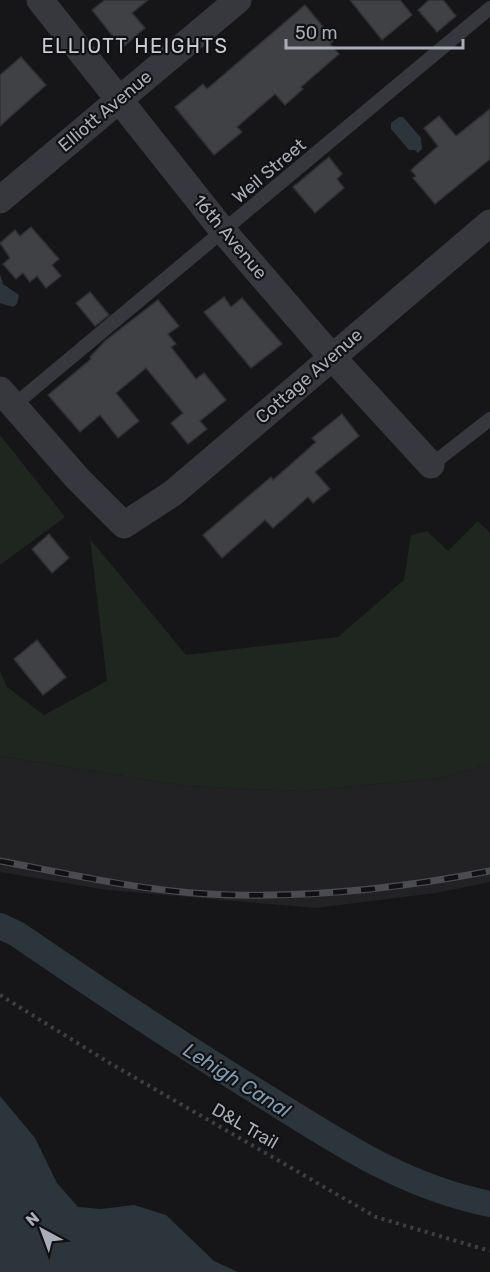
<svg xmlns="http://www.w3.org/2000/svg" width="490" height="1272" viewBox="0 0 490 1272" font-family="Rubik,sans-serif">
	<style>
		.built { fill: #222225 }
		.green { fill: #1e261f }
		.water { fill: #2c353c }
		.lines { fill: none; stroke-linecap: round; stroke-linejoin: round }
		.canal { stroke: #2c353c; stroke-width: 26 }
		.building { fill: #404145; stroke: #303034; stroke-width: 1.5 }
		.path { stroke: #3d3f44; stroke-width: 4; stroke-dasharray: 3 4.5; stroke-linecap: butt }
		.service { stroke: #37383d; stroke-width: 14 }
		.minor { stroke: #37383d; stroke-width: 27 }
		.rail-casing { stroke: #4a4c52; stroke-width: 7 }
		.rail { stroke: #111113; stroke-width: 4.5; stroke-dasharray: 14; stroke-linecap: butt }
		.labels { text-anchor: middle; stroke-width: 4.5; stroke-linejoin: round; paint-order: stroke }
		.street-label { font-size: 18px; fill: #a8adb8; stroke: #111113 }
		.neighbourhood-label { font-size: 20px; letter-spacing: 1.5px; fill: #c9ccd4; stroke: #111113 }
		.water-label { font-size: 20px; font-style: italic; fill: #7f9bb3; stroke: #111113 }
	</style>
	<rect width="100%" height="100%" fill="#161618"/>
	<path class="built" d="M0 756 186 786 302 791 440 778 490 764V882L436 893 316 908 107 890 0 872Z"/>
	<path class="green" d="M0 435 65 517 0 565Z
		M478 521 490 533V764L440 778 302 791 186 786 0 756V671L7 687 44 715 107 681 90 539 186 655 338 637 404 580 411 535 427 531 448 551Z"/>
	<path class="water" d="M399 117H403L421 138 422 149 418 153 415 150H409L391 129V123Z
		M0 274 3 284 19 295 17 304 13 307 0 303Z
		M0 1096 35 1138 57 1183 78 1207 101 1209 134 1205 166 1215 214 1261 238 1272H0Z"/>
	<g class="lines">
		<path class="canal" d="M0 926 17 934C100 991 183 1046 269 1099 341 1144 405 1187 490 1204"/>
	</g>
	<path class="building" d="M105 0H148L132 13 145 28 122 48 92 10Z
		M350 0H400L412 15 382 40Z
		M429 0H443L456 16 437 32 418 10Z
		M305 5 334 40 330 44 339 54 301 87 303 89 285 105 275 94 237 127 242 132 214 155 175 107 203 84 207 89Z
		M21 57 46 85 0 126V75Z
		M490 109V159L435 204 413 178 416 176 411 170 438 146 424 128 439 116 456 136Z
		M329 157 342 174 337 179 344 188 315 213 293 187Z
		M31 227 59 259 52 265 61 276 46 288 37 276 30 282 23 273 16 279 3 264 10 258 0 243 15 230 20 236Z
		M90 292 109 315 95 326 76 303Z
		M224 297 231 307 242 298 282 344 251 368 204 312Z
		M158 300 179 326 168 334 176 344 171 347 196 379 204 373 226 400 200 421 207 429 188 444 171 423 183 413 146 368 116 393 139 421 118 438 100 415 80 432 48 395 91 359 90 357 106 340Z
		M342 414 359 436 315 472 330 489 313 503 308 497 273 528 265 520 222 558 203 535 271 477 273 480 316 442 312 438Z
		M49 534 69 558 52 573 32 549Z
		M37 640 66 677 43 695 14 659Z"/>
	<g class="lines">
		<path class="path" d="M0 995 108 1062 376 1217 490 1251"/>
		<path class="service" d="M13 406 490 8
			M431 465 490 419"/>
		<path class="minor" d="M40 0 224 232 331 356 431 465
			M0 200 238 0
			M0 390 78 479 124 525 173 493 490 223"/>
		<defs>
			<path id="rail" d="M0 861C69 874 138 890 208 894 303 899 397 889 490 871"/>
		</defs>
		<use href="#rail" class="rail-casing"/>
		<use href="#rail" class="rail"/>
	</g>
	<g class="labels">
		<g class="street-label">
			<text transform="translate(105 111) rotate(-40)" y="6">Elliott Avenue</text>
			<text transform="translate(269 171) rotate(-40)" y="6">Weil Street</text>
			<text transform="translate(230 237) rotate(50)" y="6">16th Avenue</text>
			<text transform="translate(309 376) rotate(-41)" y="6">Cottage Avenue</text>
			<text transform="translate(245 1126) rotate(30)" y="6">D&amp;L Trail</text>
		</g>
		<g class="neighbourhood-label">
			<text x="135" y="53">ELLIOTT HEIGHTS</text>
		</g>
		<g class="water-label">
			<text transform="translate(237 1080) rotate(32)" y="7">Lehigh Canal</text>
		</g>
	</g>
	<g transform="translate(42 1230) rotate(319)" stroke="#111113" stroke-width="4.5" paint-order="stroke">
	<path d="M0-4.5L10 22L0 15L-10 22Z" fill="#a8adb8"/>
	<text y="-9" font-size="16" font-weight="bold" text-anchor="middle" fill="#a8adb8">N</text>
	</g>
	<path d="M286 39v9h177v-9" fill="none" stroke="#a8adb8" stroke-width="3"/>
	<text x="295" y="39" font-size="18" fill="#a8adb8" stroke="#111113" stroke-width="4.5" paint-order="stroke">50 m</text>
</svg>
